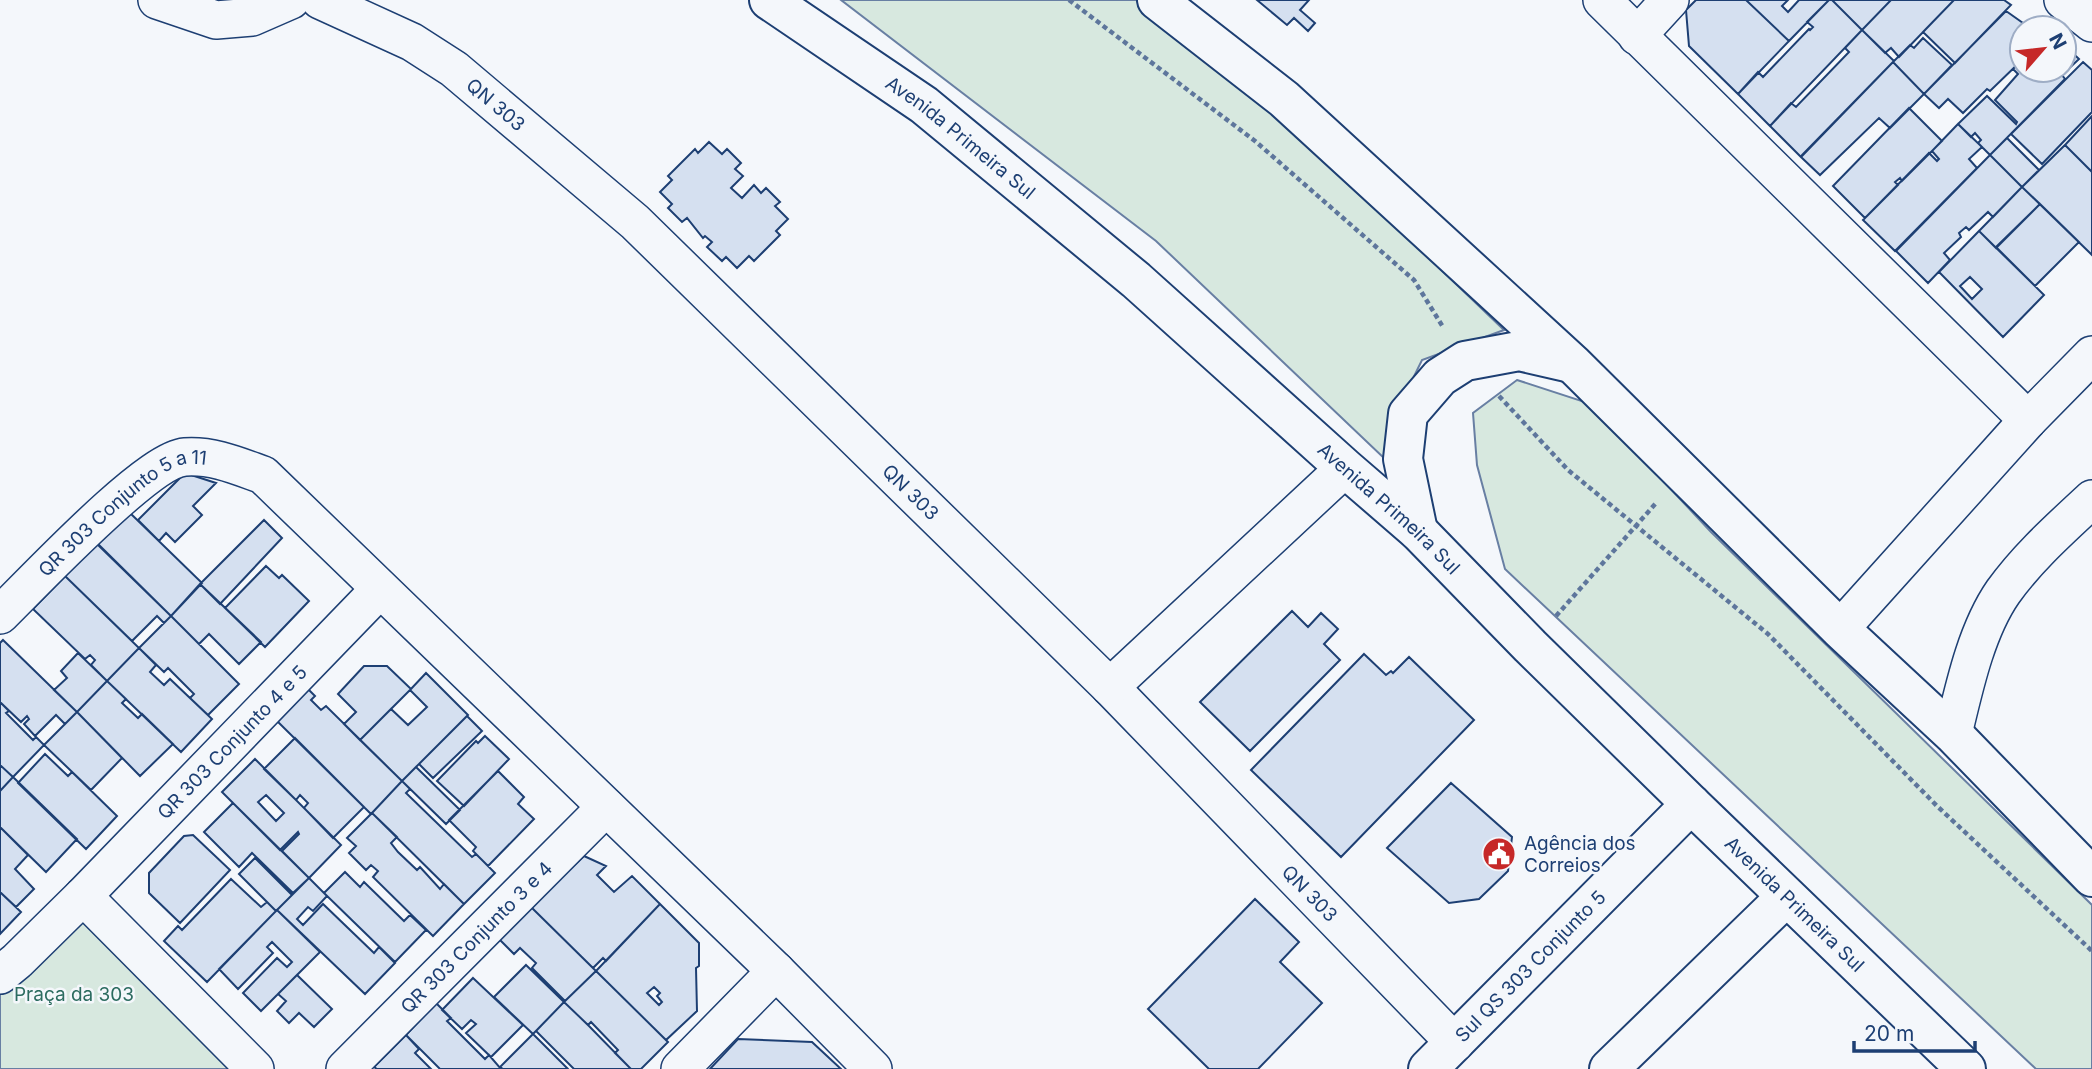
<svg xmlns="http://www.w3.org/2000/svg" width="2092" height="1069" viewBox="0 0 2092 1069" font-family="Inter,sans-serif">
	<style>
		.green { fill: #d7e8df; stroke: #687fa3; stroke-width: 2 }
		.building { fill: #d5e0f0; stroke: #1d3f73; stroke-width: 2; fill-rule: evenodd }
		.lines { fill: none; stroke-linecap: round; stroke-linejoin: round }
		.minor-casing { stroke: #1d3f73; stroke-width: 40 }
		.tertiary-casing { stroke: #1d3f73; stroke-width: 42 }
		.secondary-casing { stroke: #1d3f73; stroke-width: 42 }
		.path { stroke: #5e769c; stroke-width: 4.5; stroke-dasharray: 5 3.5; stroke-linecap: butt }
		.minor { stroke: #f4f7fb; stroke-width: 37 }
		.tertiary { stroke: #f4f7fb; stroke-width: 38 }
		.secondary { stroke: #f4f7fb; stroke-width: 38 }
		.labels { text-anchor: middle; stroke-width: 5; stroke-linejoin: round; paint-order: stroke }
		.street-label { font-size: 19px; fill: #1d3f73; stroke: #f4f7fb }
		.poi-label { font-size: 19px; fill: #1d3f73; stroke: #f4f7fb; text-anchor: start }
		.park-label { font-size: 19px; fill: #2c6c60; stroke: #f4f7fb }
	</style>
	<rect width="100%" height="100%" fill="#f4f7fb"/>
	<path class="green" d="M841 0H1136L1292 127 1504 330 1422 360 1396 413 1406 479 1156 241Z
		M1517 380 1591 404 1711 532 2092 905V1069H2036L1505 569 1477 465 1473 413Z
		M76 891 257 1069H0V952Z"/>
	<path class="building" d="M1257 0H1309L1300 10 1315 23 1308 31 1294 18 1287 25Z
		M1696 0H1746L1789 41 1738 94 1689 46 1686 10Z
		M1746 0H1788L1782 6 1788 12 1799 0H1829L1789 41Z
		M1829 0H1832L1862 30 1770 126 1738 94 1758 72 1763 77 1809 29 1810 30 1813 27 1807 22Z
		M1832 0H1891L1862 30Z
		M1891 0H1954L1899 57 1891 48 1885 53 1862 30Z
		M1954 0H2004L2011 5 1955 63 1923 32Z
		M2006 11 2030 28H2022V60L1990 91 1987 89 1963 113 1948 99 1939 108 1924 94Z
		M1862 30 1894 61 1801 157 1770 126 1791 103 1796 107 1849 52 1845 48Z
		M1923 38 1952 65 1924 94 1893 62 1910 45 1914 48Z
		M2064 45 2079 59 2062 75 2065 79 1990 155 1978 143 1981 140 1975 133 1971 137 1958 124 1987 96 2016 124 2017 122 1995 100 2018 74 2013 69 2022 60V70H2064Z
		M1893 62 1924 94 1890 128 1879 118 1820 175 1801 157 1802 155Z
		M2083 62 2092 70V112L2042 164 2011 134Z
		M1909 108 1942 141 1902 181 1900 178 1895 182 1898 185 1865 218 1833 186Z
		M2092 116V172L2065 145Z
		M1958 124 1982 147 1969 159 1977 168 1895 251 1863 220 1929 153 1937 161 1939 159 1932 151Z
		M2007 138 2039 170 2022 187 1990 155Z
		M709 142 722 154 727 149 741 163 735 169 743 176 731 188 742 198 754 185 761 193 766 188 780 202 775 206 788 219 776 231 780 235 754 261 749 256 737 268 726 257 722 261 707 247 712 242 705 236 703 238 687 218 682 222 668 208 672 204 660 192 672 180 668 176 695 149 698 153Z
		M2065 145 2092 172V255L2022 187Z
		M1990 155 2022 187 1993 217 1988 212 1969 230 1966 227 1959 233 1961 237 1944 253 1950 260 1928 283 1896 251Z
		M2022 187 2040 204 1996 248 1979 231Z
		M2040 204 2079 242 2035 286 1996 247Z
		M1979 231 2044 295 2003 337 1939 272ZM1970 277 1982 289 1972 299 1960 286Z
		M185 473 216 483 193 506 202 515 175 542 166 533 159 541 138 520Z
		M129 512 202 583 171 616 96 543Z
		M264 520 282 538 220 604 200 584Z
		M97 543 171 616 164 623 157 616 132 641 65 576Z
		M266 566 279 578 282 575 309 601 265 647 225 608Z
		M65 576 139 648 107 681 91 665 95 660 90 655 85 659 33 609Z
		M200 584 261 642 239 664 209 634 199 644 171 616Z
		M1292 611 1308 627 1321 613 1338 629 1324 644 1340 660 1250 751 1200 702Z
		M171 616 239 684 208 715 190 698 194 694 168 668 164 672 139 648Z
		M3 640 77 712 65 724 56 715 35 736 24 724 29 719 27 716 21 722 0 702V643Z
		M139 648 156 665 150 672 164 685 170 679 212 719 181 752 107 681Z
		M78 653 107 681 77 712 54 690 67 678 61 671Z
		M1364 654 1386 675 1391 671 1393 673 1409 657 1474 720 1341 857 1251 770Z
		M364 666H387L411 689 360 740 344 724 356 712 338 694Z
		M426 673 468 715 402 781 360 740 391 709 408 725 427 707 410 690Z
		M107 681 126 699 122 703 138 718 142 714 173 744 140 776 77 712Z
		M306 687 315 696 311 700 321 710 326 706 402 781 371 814 274 718Z
		M0 702 9 711 6 713 33 740 36 737 44 745 13 777 0 765Z
		M77 712 122 758 91 790 44 745Z
		M467 716 482 731 433 778 419 764Z
		M485 736 509 759 464 806 437 781 476 741 478 743Z
		M295 738 364 807 333 838 304 808 308 803 300 795 296 800 264 769Z
		M45 754 68 776 72 772 117 816 86 849 18 783Z
		M255 759 341 845 309 878 282 851 299 834 298 832 280 850 222 792ZM266 795 284 813 276 821 258 802Z
		M0 765 13 777 0 791Z
		M416 767 460 810 446 824 402 781Z
		M498 771 524 797 518 804 534 819 488 866 473 851 476 847 449 820Z
		M13 777 77 839 46 872 0 827V791Z
		M402 781 410 789 406 793 472 857 476 854 495 873 464 904 372 813Z
		M1451 783 1512 837 1508 871 1479 899 1449 903 1387 848Z
		M233 803 309 878 293 893 252 853 239 867 204 832Z
		M372 813 397 837 391 843 398 852 417 870 420 867 440 889 444 884 464 904 433 936 373 877 378 871 371 865 366 870 349 853 356 846 347 838Z
		M0 827 28 855 15 869 34 889 16 907 0 892Z
		M193 835 230 870 180 923 149 893V873L184 836Z
		M584 856 606 866 597 875 614 892 632 876 660 904 606 961 603 958 593 968 530 906Z
		M255 858 292 895 276 911 239 874Z
		M345 872 360 887 364 882 404 921 410 915 426 930 395 962 324 893Z
		M309 878 327 896 313 911 308 907 297 919 303 925 323 904 374 953 379 947 395 963 365 994 277 910Z
		M231 879 261 907 267 902 276 911 207 982 164 941 178 926 182 930Z
		M0 892 21 912 0 934Z
		M1255 899 1299 942 1280 962 1322 1003 1258 1069H1209L1148 1009Z
		M660 904 699 943V966L696 968 697 1011 666 1040 596 971ZM654 987 660 993 657 996 662 1002 659 1005 647 993Z
		M530 906 596 971 565 1001 532 968 536 963 520 948 514 954 498 938Z
		M277 910 320 952 261 1011 243 993 277 958 287 967 292 962 272 942 267 947 273 953 238 989 219 969Z
		M526 965 564 1002 533 1034 494 997Z
		M596 971 668 1042 641 1069H631L615 1053 618 1050 591 1022 588 1025 564 1002Z
		M297 975 332 1009 314 1027 299 1013 289 1023 277 1011 286 1001 278 994Z
		M473 978 523 1025 491 1057 466 1033 476 1024 471 1020 462 1029 442 1010Z
		M564 1002 588 1025 631 1069H574L536 1031Z
		M436 1003 451 1018 447 1021 485 1059 489 1055 501 1069H440L406 1035Z
		M533 1034 568 1069H503L500 1067Z
		M406 1035 419 1049 415 1053 431 1069H377L374 1067Z
		M738 1039 812 1042 841 1069H710Z"/>
	<g class="lines">
		<defs>
			<g id="minor">
				<path d="M157 0 216 20 252 17 291 0"/>
				<path id="s1" d="M320 0 412 42 454 69 635 222 1110 687 1455 1043"/>
				<path d="M1602 0 2028 420"/>
				<path d="M2063 0 2092 23"/>
				<path d="M1637 36 1670 0"/>
				<path id="s2" d="M0 615C33 583 147 460 185 457 213 455 238 466 263 475L776 971 873 1069"/>
				<path d="M1840 629 2028 420 2092 355"/>
				<path d="M1110 687 1345 468"/>
				<path d="M1953 734C1964 688 1976 631 2003 592 2028 557 2061 528 2092 499"/>
				<path d="M83 896 255 1069"/>
				<path id="s3" d="M0 975 17 961 83 896 380 589"/>
				<path id="s4" d="M345 1069 606 807"/>
				<path d="M680 1069 776 971"/>
			</g>
			<g id="tertiary">
				<path id="s5" d="M1428 1069 1691 804"/>
				<path d="M1609 1069 1786 897"/>
			</g>
			<g id="secondary">
				<path id="s6" d="M769 0 924 105 1136 280 1345 468 1418 531 1530 646 1691 804 1966 1069"/>
				<path d="M1157 0 1284 99 1573 364 1840 629 1953 734 2092 877"/>
				<path d="M1418 531 1403 459 1408 414 1440 377 1465 361 1519 351 1571 363"/>
			</g>
		</defs>
		<use href="#minor" class="minor-casing"/>
		<use href="#tertiary" class="tertiary-casing"/>
		<use href="#secondary" class="secondary-casing"/>
		<path class="path" d="M1069 0 1255 141 1414 280 1443 327
			M1499 396 1568 470 1768 634 1937 806 2092 951
			M1556 616 1657 502"/>
		<use href="#minor" class="minor"/>
		<use href="#tertiary" class="tertiary"/>
		<use href="#secondary" class="secondary"/>
	</g>
	<defs>
		<symbol id="civic-disc" viewBox="-11 -11 22 22"><circle r="9.5" fill="#c62828" stroke="#f4f7fb"/><path d="M-.6-6.5H3V-4.5H.6V-3L4-1V1h2V6H-6V1h2V-1L-.6-3ZM-1.2 2.5V6h2.4V2.5Z" fill="#fff"/></symbol>
	</defs>
	<g fill-rule="evenodd">
		<use href="#civic-disc" x="1480" y="835" width="38" height="38"/>
	</g>
	<g class="labels">
		<g class="street-label">
			<text dy="7" stroke="none"><textPath href="#s1" startOffset="206">QN 303</textPath></text>
			<text dy="7" stroke="none"><textPath href="#s6" startOffset="236">Avenida Primeira Sul</textPath></text>
			<text dy="7" stroke="none"><textPath href="#s1" startOffset="774">QN 303</textPath></text>
			<text dy="7" stroke="none"><textPath href="#s6" startOffset="803">Avenida Primeira Sul</textPath></text>
			<text dy="7" stroke="none"><textPath href="#s2" startOffset="163">QR 303 Conjunto 5 a 11</textPath></text>
			<text dy="7" stroke="none"><textPath href="#s3" startOffset="329">QR 303 Conjunto 4 e 5</textPath></text>
			<text dy="7" stroke="none"><textPath href="#s1" startOffset="1340">QN 303</textPath></text>
			<text dy="7" stroke="none"><textPath href="#s6" startOffset="1370">Avenida Primeira Sul</textPath></text>
			<text dy="7" stroke="none"><textPath href="#s4" startOffset="186">QR 303 Conjunto 3 e 4</textPath></text>
			<text dy="7" stroke="none"><textPath href="#s5" startOffset="145">Sul QS 303 Conjunto 5</textPath></text>
		</g>
		<g class="poi-label">
			<text x="1524" y="850">Agência dos<tspan x="1524" dy="22">Correios</tspan></text>
		</g>
		<g class="park-label">
			<text x="74" y="1001">Praça da 303</text>
		</g>
	</g>
	<g transform="translate(2043 49) rotate(62)"><circle r="33" fill="#f4f7fb" stroke="#9eadc5" stroke-width="2"/>
	<path d="M0-5L12 26L0 18L-12 26Z" fill="#c62828"/>
	<text y="-10" font-size="19" font-weight="bold" text-anchor="middle" fill="#1d3f73">N</text>
	</g>
	<path d="M1854 1041v10h121v-10" fill="none" stroke="#1d3f73" stroke-width="3.5"/>
	<text x="1864" y="1041" font-size="21" fill="#1d3f73" stroke="#f4f7fb" stroke-width="5" paint-order="stroke">20 m</text>
</svg>
